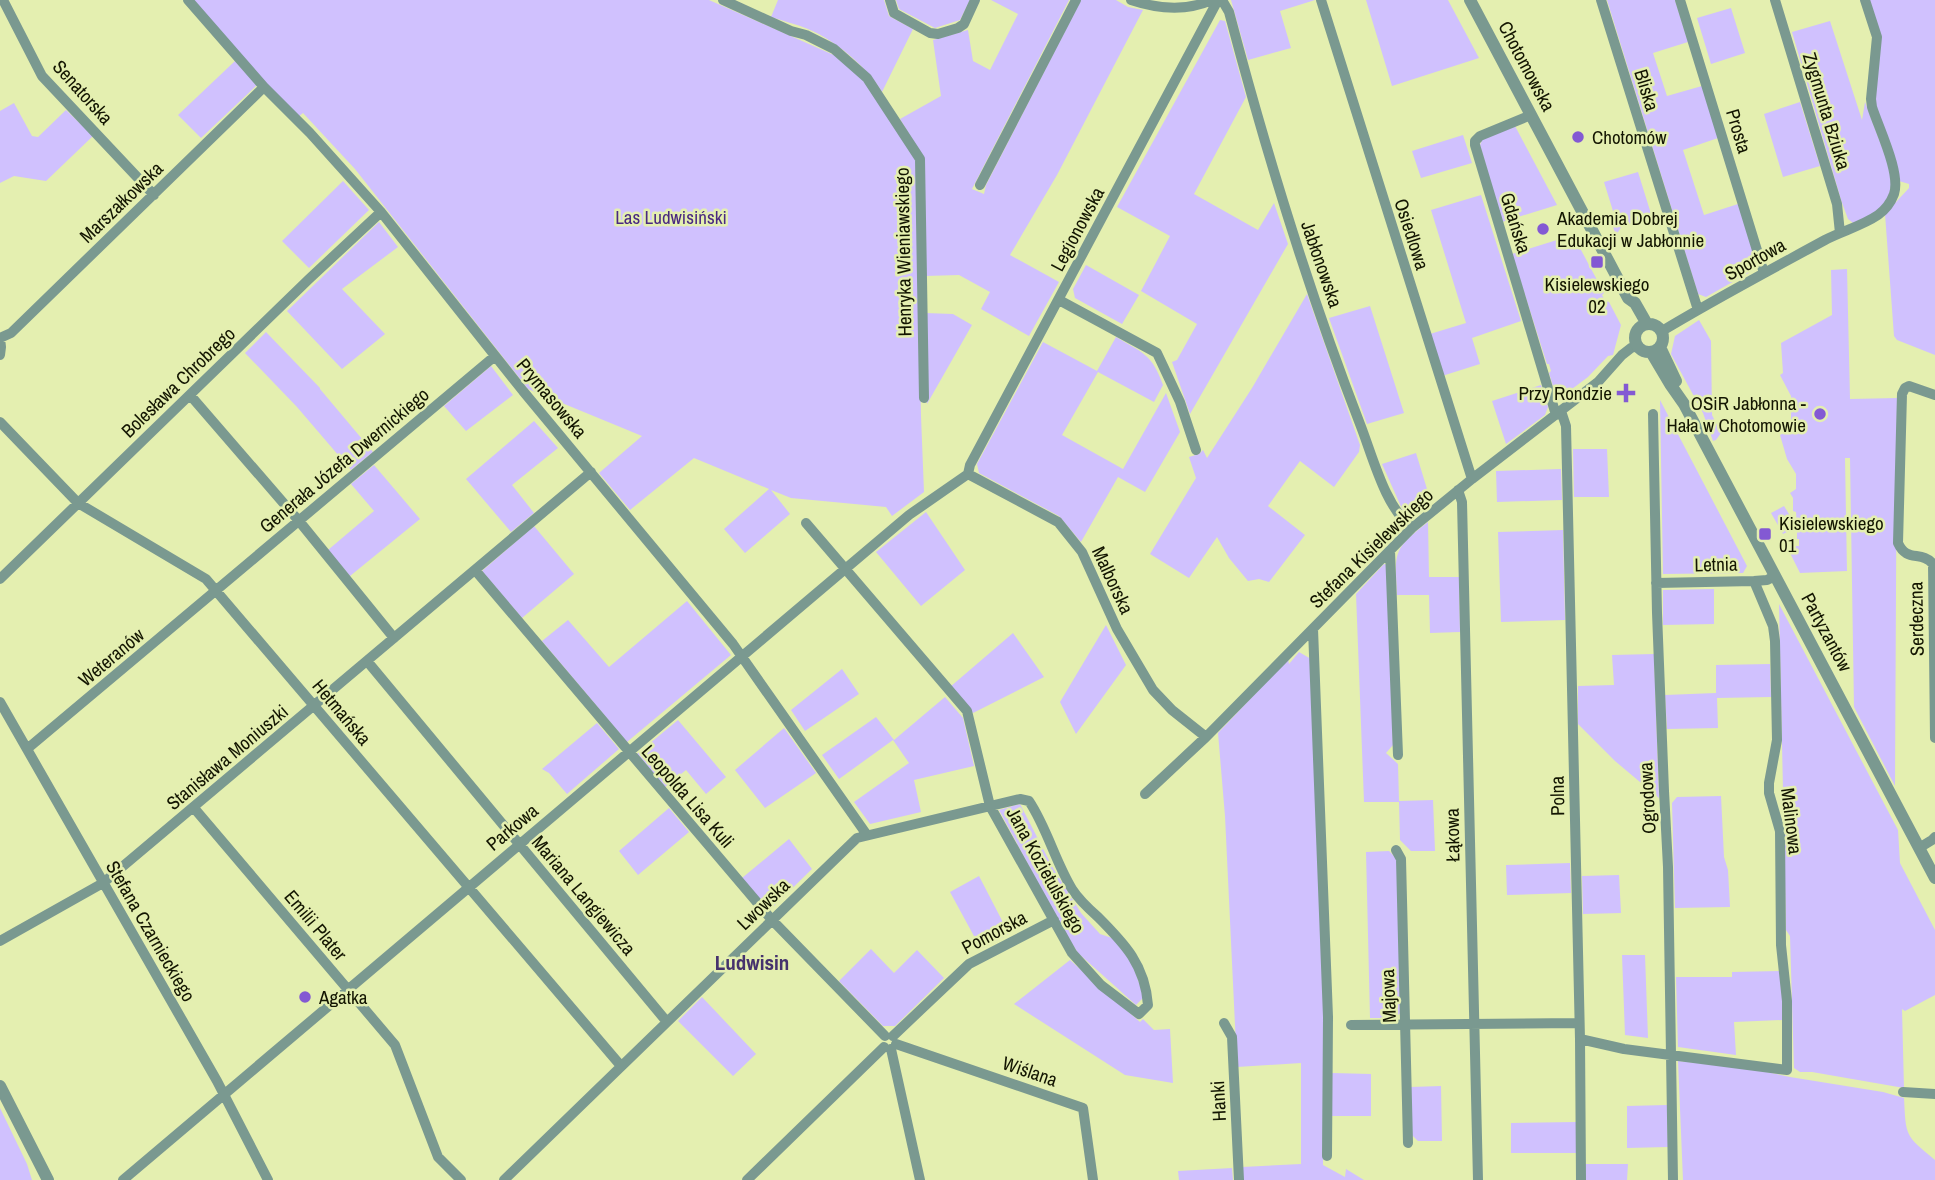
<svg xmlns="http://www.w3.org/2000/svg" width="1935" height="1180" viewBox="0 0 1935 1180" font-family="'Archivo Narrow',sans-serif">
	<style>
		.green { fill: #d0c1fe }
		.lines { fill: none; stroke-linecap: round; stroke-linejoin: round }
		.minor { stroke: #7a9990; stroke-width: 10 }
		.tertiary { stroke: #7a9990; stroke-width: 12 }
		.poi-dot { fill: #8359d3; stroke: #e4efb0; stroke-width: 2.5 }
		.labels { text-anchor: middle; stroke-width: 5; stroke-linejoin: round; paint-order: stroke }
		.street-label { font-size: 19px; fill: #131501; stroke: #e4efb0 }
		.poi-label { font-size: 19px; fill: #131501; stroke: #e4efb0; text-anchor: start }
		.park-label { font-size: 19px; fill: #492880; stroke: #e4efb0 }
		.neighbourhood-label { font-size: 21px; font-weight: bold; fill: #45326d; stroke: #e4efb0 }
	</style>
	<rect width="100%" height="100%" fill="#e4efb0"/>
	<path class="green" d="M191 0H709L836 56 867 84 916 160 921 416 924 492 892 516 886 507 791 498 771 490 790 514 745 553 724 529 769 489 694 458 630 510 599 473 642 436 528 389 355 169 303 113 297 118Z
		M778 0H884L889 16 913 29 882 92C867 67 835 40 808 29 796 24 783 21 771 17Z
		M896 0H970L960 20 935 28 899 9Z
		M991 0H1069L972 189 984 194 986 185 1081 0H1116L1128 7 1143 10 1057 175 1010 255 1059 282 1029 336 981 309 990 292 959 275 925 276 923 157 900 119 941 96 933 40 968 30 973 61 990 70 1018 14Z
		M1231 0H1315L1280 11 1291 48 1248 60Z
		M1366 0H1448L1479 58 1392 86Z
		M1607 0H1675L1688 42 1653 53 1667 96 1702 86 1718 138 1683 150 1704 215 1738 204 1756 261 1752 271 1706 297 1698 294Z
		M1869 0H1935V355L1897 340 1894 336 1885 214 1909 188V184L1899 181 1876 106 1875 96 1879 40Z
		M1731 8 1745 53 1711 64 1697 18Z
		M1220 20 1225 21 1246 97 1194 194 1258 230 1274 203 1288 244 1190 414 1172 362 1177 360 1197 324 1141 291 1170 236 1117 207Z
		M1830 21 1862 120 1865 102 1891 171C1893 187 1889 204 1875 214 1869 218 1860 220 1853 223L1848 219 1841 200 1792 32Z
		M235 61 257 85 201 138 178 115Z
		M1800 102 1820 166 1783 177 1764 114Z
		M14 103 32 136 38 137 66 110 93 136 46 181 14 176 0 183V111Z
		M1515 126 1557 205 1502 222 1480 145 1483 138Z
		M1463 135 1472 163 1421 178 1412 151Z
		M1638 172 1652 217 1622 226 1616 235 1613 227 1617 224 1604 182Z
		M343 181 369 210 309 268 282 241Z
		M1481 195 1521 321 1472 338 1480 364 1442 376 1430 334 1466 323 1431 210Z
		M379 222 398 247 342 289 385 334 342 369 287 311Z
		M1573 235 1604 293 1602 295 1605 301 1609 302 1621 325 1613 355 1608 356 1588 377 1572 389 1573 392 1564 401 1557 399 1549 373 1551 371 1549 364H1547L1512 254Z
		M1086 265 1139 295 1122 324 1075 298 1073 289Z
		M1847 269 1850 399 1897 398 1895 786 1854 707 1850 458H1845L1847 571 1800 573 1789 551 1793 546H1799V539H1797V527L1783 534 1771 513 1784 506 1797 527 1796 512 1793 511V498L1790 493 1796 489V474L1787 459 1780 435 1791 429V396L1780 375 1783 373 1781 343 1832 315 1831 270Z
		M1307 294 1360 445 1359 452 1334 487 1300 461 1268 506 1305 535 1269 582 1259 579 1248 581 1229 558 1217 537 1189 578 1150 554 1196 478 1189 457 1199 454 1203 450 1207 458 1252 388Z
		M1370 306 1404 413 1367 424 1329 318Z
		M925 313 953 314 972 325 927 404Z
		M1699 320 1711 341 1712 415 1721 433 1716 440 1713 441 1703 413 1671 354 1675 336Z
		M266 332 320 388V389L373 452 351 470 297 407 245 353Z
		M1116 337C1143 353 1152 354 1163 385L1154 402 1098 372 1062 435 1123 469 1166 393 1180 432 1145 492 1118 477 1081 542 1059 516 979 473 977 464 1043 342 1097 371Z
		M491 366 513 395 466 431 444 406Z
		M1541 385 1548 407 1545 415 1506 444 1492 401Z
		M1660 400 1747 566 1743 573 1663 574Z
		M534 421 558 448 512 485 534 513 511 532 466 479Z
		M1573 449H1607L1609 497H1574Z
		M1416 453 1431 502C1422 509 1414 519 1403 511L1382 464Z
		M374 465 420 519 350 576 328 550 374 511 351 484Z
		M1561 469 1562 500 1497 502 1496 471Z
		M926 512 965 570 921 606 876 552Z
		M1428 522 1429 577H1459L1460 632 1430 633 1429 595H1397C1395 552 1392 550 1428 522Z
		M534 526 574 574 522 618 482 571Z
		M1563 530 1565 620 1501 622 1498 532Z
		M1384 564 1388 565 1393 745 1386 753 1398 764 1399 801 1433 800 1435 851H1411L1400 840 1399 802H1364L1356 594Z
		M1714 589V624L1663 625V590Z
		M687 601 731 655 627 742 542 641 568 620 609 667Z
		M1779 604 1898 830 1900 863 1935 930V995L1905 1011 1902 1009 1904 1088 1812 1072H1800L1794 1068 1790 936 1786 930Z
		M1106 625 1126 665 1076 734 1060 702Z
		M1013 633 1044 677 973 713 950 687Z
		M1299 652 1311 659 1324 1018 1323 1165 1345 1177 1346 1169 1364 1180H1243L1242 1167 1301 1164V1063L1237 1067 1225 816 1218 733 1288 659 1289 664Z
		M1654 654 1659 798 1615 761 1578 724V686L1614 685 1612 655Z
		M1770 664 1771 697 1717 698 1718 728 1667 729 1665 695 1716 693V665Z
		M842 669 859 694 805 731 791 710Z
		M945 697 963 718 974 766 914 780 921 812 870 824 854 802 909 763 893 740 839 779 822 755 876 717 894 740Z
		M678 720 726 777 706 794 686 770 665 787 637 754Z
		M597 723 619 749 567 794 549 773 542 769Z
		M784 728 816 773 765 808 735 770Z
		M1721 796 1724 857 1728 870 1730 907 1675 908 1672 803 1677 797Z
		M1020 804 1053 868 1081 913 1100 934 1112 938 1129 954 1144 997 1136 1005 1078 953 1064 931 999 810Z
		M669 808 689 832 638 875 619 851Z
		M789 839 812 869 769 911 742 878Z
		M1389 851 1397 859 1401 1012 1395 1018H1370L1366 852Z
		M1570 863 1571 893 1507 895 1506 865Z
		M1619 875 1621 913 1583 914 1582 876Z
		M979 876 1009 934 981 949 950 892Z
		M871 949 894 973 917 950 944 978 895 1026H883L839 981Z
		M1622 955H1645L1648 1038 1625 1035Z
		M1070 960 1140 1022 1143 1019 1154 1030 1170 1029 1173 1083 1125 1075 1014 1004Z
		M1781 971 1783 1020 1734 1022 1736 1055 1678 1047 1676 977H1732V972Z
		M702 997 756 1054 733 1076 678 1021Z
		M1678 1061 1748 1068 1790 1077 1883 1092 1904 1098C1906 1137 1905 1135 1935 1160V1180H1683Z
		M1332 1073 1371 1074V1116H1332Z
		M1441 1086 1442 1141H1418L1411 1134 1410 1087Z
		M1667 1105 1668 1147 1627 1148V1106Z
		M0 1108 27 1164 32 1180H0Z
		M1577 1122V1153H1511V1123Z
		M1583 1164H1628L1627 1180H1584Z
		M1232 1168 1233 1180H1179L1178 1171Z"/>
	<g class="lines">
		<path class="minor" d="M3 0 42 76 154 195
			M188 0 264 87 310 133 381 212 523 391 733 644 867 835
			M723 0 791 31 806 35 834 49 867 78 920 159 924 398
			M890 0 894 13 930 33 938 34 958 28 964 24 975 0
			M1131 0C1158 9 1185 12 1212 0
			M1222 0 1229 12C1266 152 1308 290 1360 424 1373 457 1385 507 1412 528
			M1321 0 1472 479
			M1601 0 1698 310
			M1680 0 1764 273
			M1775 0 1837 204 1840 233
			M1531 115 1480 136 1475 141V145L1556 415
			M980 185 1076 0
			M1059 300 1157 353 1180 402 1196 450
			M1662 331C1715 299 1770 270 1825 240 1842 231 1862 226 1878 215 1885 210 1891 202 1894 194 1901 173 1879 129 1872 107L1871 99 1877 37 1865 0
			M0 338 11 333 264 87
			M0 338 1 347 0 355
			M190 395 299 521 394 638
			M1935 395 1909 386 1905 388 1902 394 1898 543C1907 563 1921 550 1933 564L1935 738
			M1561 411 1566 426 1580 1039 1581 1180
			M1653 414 1657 613 1664 791 1668 867 1673 1180
			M0 422 78 503 206 579 621 1066
			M968 474 970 465 1218 0
			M968 474 1058 522 1082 552 1117 629 1153 690 1172 710 1206 737
			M1458 490 1462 502 1478 1180
			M1390 551 1398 755
			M475 570 772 920 885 1036
			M0 579 309 279 381 212
			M1656 583 1754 581 1767 580 1775 576
			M1313 629 1328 1017 1327 1156
			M367 661 667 1022
			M0 702 217 1081 268 1180
			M27 749 495 356
			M1145 794 1206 737 1412 528 1472 479 1598 382 1622 355 1631 348 1637 346
			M194 808 395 1045 438 1157 461 1180
			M1919 848 1932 840 1935 837
			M1396 850 1401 859 1408 1143
			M0 941 103 883 591 472
			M1224 1023 1232 1037 1239 1180
			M1351 1025 1579 1023
			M893 1036 969 964 1054 920
			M1580 1039 1624 1049 1787 1070V1001L1781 945 1780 831 1769 793V783L1777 740 1775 641 1773 626 1754 581
			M896 1044 1083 1108 1093 1180
			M891 1049 920 1180
			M1903 1092 1935 1094
			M123 1180 909 515 968 474
			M504 1180 857 838 1020 799 1029 801C1047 828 1055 861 1072 889 1079 900 1089 909 1098 917 1125 944 1145 965 1148 1005L1139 1014 1101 985 1072 953 990 806 967 711 806 523
			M747 1180 884 1047"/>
		<path class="tertiary" d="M1470 0 1628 298 1635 303 1647 324
			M1635 338a14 14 0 1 1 28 0a14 14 0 1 1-28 0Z
			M1660 347 1676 381
			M1651 352 1670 384 1684 404 1935 878
			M0 1086 48 1180"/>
	</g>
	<g class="poi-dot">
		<circle cx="1578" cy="137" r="7"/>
		<circle cx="1543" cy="229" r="7"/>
		<rect x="1590" y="255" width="14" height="14" rx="3.5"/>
		<path d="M1622.5 382.5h7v7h7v7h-7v7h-7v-7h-7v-7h7z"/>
		<circle cx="1820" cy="414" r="7"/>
		<rect x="1758" y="527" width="14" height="14" rx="3.5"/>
		<circle cx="305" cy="997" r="7"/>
	</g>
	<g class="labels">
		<g class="street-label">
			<text transform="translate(1527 66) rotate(62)" y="7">Chotomowska</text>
			<text transform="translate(1647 90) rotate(73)" y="7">Bliska</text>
			<text transform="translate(83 92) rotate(48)" y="7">Senatorska</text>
			<text transform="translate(1827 111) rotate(73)" y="7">Zygmunta Bziuka</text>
			<text transform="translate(1739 131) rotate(73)" y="7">Prosta</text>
			<text transform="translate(121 202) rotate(-44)" y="7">Marszałkowska</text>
			<text transform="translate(1516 223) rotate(73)" y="7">Gdańska</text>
			<text transform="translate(1077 229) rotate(-62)" y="7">Legionowska</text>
			<text transform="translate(1412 234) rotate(72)" y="7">Osiedlowa</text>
			<text transform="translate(903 252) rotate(-91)" y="7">Henryka Wieniawskiego</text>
			<text transform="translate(1755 259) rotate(-29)" y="7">Sportowa</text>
			<text transform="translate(1322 264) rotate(71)" y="7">Jabłonowska</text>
			<text transform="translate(178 382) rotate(-44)" y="7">Bolesława Chrobrego</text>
			<text transform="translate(552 398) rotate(50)" y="7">Prymasowska</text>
			<text transform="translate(344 460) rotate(-40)" y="7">Generała Józefa Dwernickiego</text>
			<text transform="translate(1371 548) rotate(-44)" y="7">Stefana Kisielewskiego</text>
			<text transform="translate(1716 564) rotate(-1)" y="7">Letnia</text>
			<text transform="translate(1113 580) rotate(65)" y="7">Malborska</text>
			<text transform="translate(1916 619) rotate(-91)" y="7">Serdeczna</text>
			<text transform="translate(1827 632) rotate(62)" y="7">Partyzantów</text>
			<text transform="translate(111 657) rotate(-40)" y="7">Weteranów</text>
			<text transform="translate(342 712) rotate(50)" y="7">Hetmańska</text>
			<text transform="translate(227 757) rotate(-40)" y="7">Stanisława Moniuszki</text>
			<text transform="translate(688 796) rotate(49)" y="7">Leopolda Lisa Kuli</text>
			<text transform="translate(1557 796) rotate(-91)" y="7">Polna</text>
			<text transform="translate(1647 798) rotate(-93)" y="7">Ogrodowa</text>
			<text transform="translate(1792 821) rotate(83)" y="7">Malinowa</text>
			<text transform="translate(512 827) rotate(-40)" y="7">Parkowa</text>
			<text transform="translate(1452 835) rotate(-91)" y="7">Łąkowa</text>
			<text transform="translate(1046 870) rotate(61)" y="7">Jana Kozietulskiego</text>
			<text transform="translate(584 895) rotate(50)" y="7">Mariana Langiewicza</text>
			<text transform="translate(763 904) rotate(-44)" y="7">Lwowska</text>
			<text transform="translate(316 925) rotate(50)" y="7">Emilii Plater</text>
			<text transform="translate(151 931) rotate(60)" y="7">Stefana Czarnieckiego</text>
			<text transform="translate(994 932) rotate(-28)" y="7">Pomorska</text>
			<text transform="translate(1388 996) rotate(-92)" y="7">Majowa</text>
			<text transform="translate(1030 1071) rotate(19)" y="7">Wiślana</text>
			<text transform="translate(1218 1101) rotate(-93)" y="7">Hanki</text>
		</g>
		<g class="poi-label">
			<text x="1592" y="144">Chotomów</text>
			<text x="1557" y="225">Akademia Dobrej<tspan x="1557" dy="22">Edukacji w Jabłonnie</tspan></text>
			<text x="1597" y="291" text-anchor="middle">Kisielewskiego<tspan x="1597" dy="22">02</tspan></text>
			<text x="1612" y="400" text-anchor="end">Przy Rondzie</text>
			<text x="1806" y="410" text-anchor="end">OSiR Jabłonna -<tspan x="1806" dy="22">Hała w Chotomowie</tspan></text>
			<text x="1779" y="530">Kisielewskiego<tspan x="1779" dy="22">01</tspan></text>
			<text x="319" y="1004">Agatka</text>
		</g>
		<g class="park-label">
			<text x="671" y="224">Las Ludwisiński</text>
		</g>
		<g class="neighbourhood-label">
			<text x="752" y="970">Ludwisin</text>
		</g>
	</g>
</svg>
